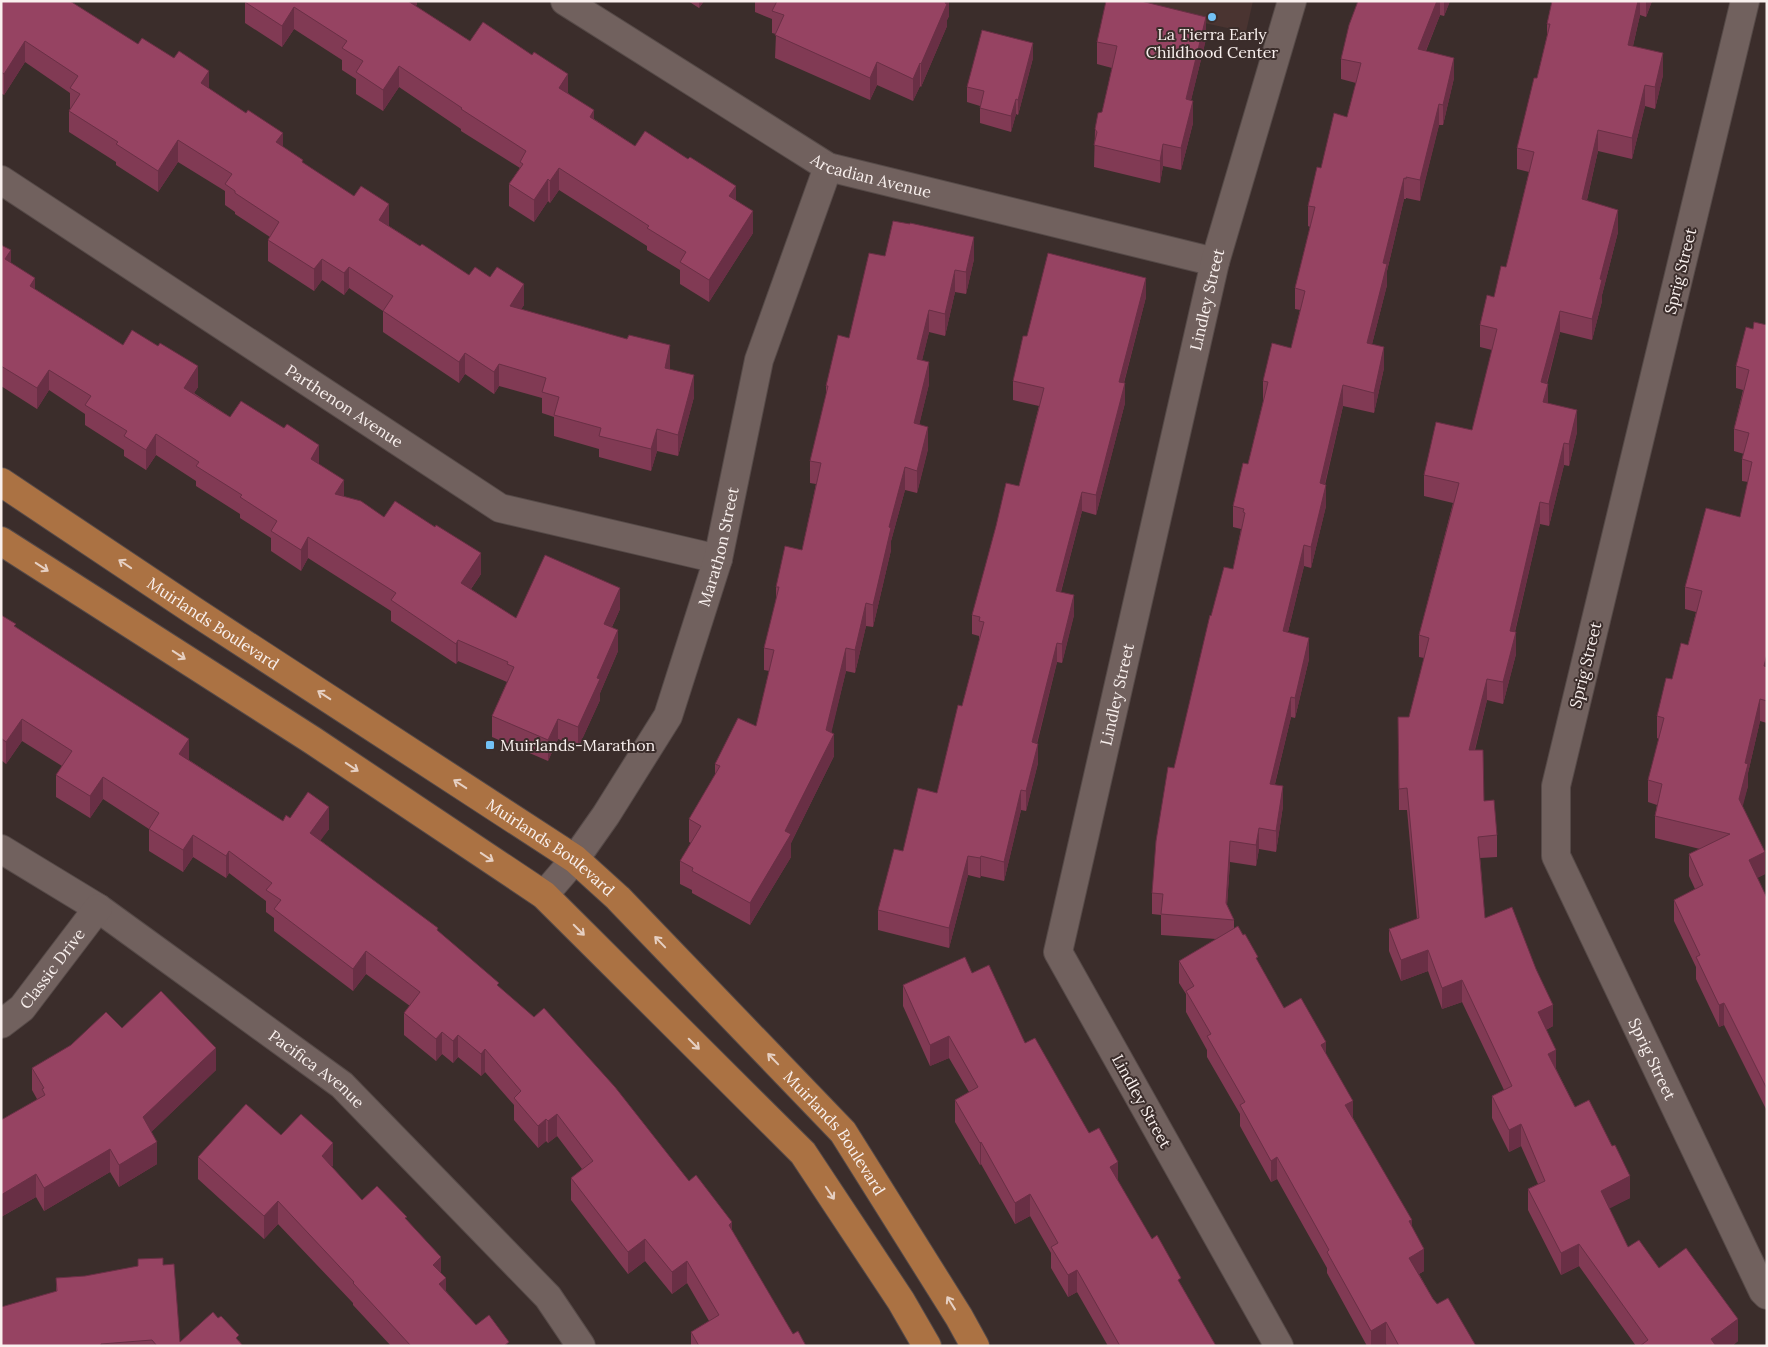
<svg xmlns="http://www.w3.org/2000/svg" width="1768" height="1347" viewBox="0 0 1768 1347" font-family="Lora,serif">
	<style>
		.built { fill: #4a3431 }
		.lines { fill: none; stroke-linecap: round; stroke-linejoin: round }
		.minor-casing { stroke: #564a48; stroke-width: 30 }
		.major-casing { stroke: #564a48; stroke-width: 30 }
		.minor { stroke: #71615e; stroke-width: 28 }
		.major { stroke: #ab7243; stroke-width: 28 }
		.wall { fill: #813a54 }
		.shaded-wall { fill: #692f45 }
		.building { fill: #964362; stroke: #692f45 }
		.oneway { stroke: #e6d0c3 }
		.poi-dot { fill: #72c1f5; stroke: #3b2d2b; stroke-width: 2 }
		.labels { text-anchor: middle; stroke-width: 4; stroke-linejoin: round; paint-order: stroke }
		.poi-label { font-size: 16px; fill: #f9f0ee; stroke: #3b2d2b }
		.street-label { font-size: 16px; fill: #f9f0ee; stroke: #3b2d2b }
	</style>
	<rect width="100%" height="100%" fill="#3b2d2b"/>
	<path class="built" d="M1102 1H1253L1246 32Z"/>
	<g class="lines">
		<defs>
			<g id="minor">
				<path id="s1" d="M565 1 828 167 1215 262"/>
				<path id="s2" d="M1745 1 1556 786V856L1763 1291 1767 1295"/>
				<path id="s3" d="M1 180 500 508 718 559"/>
				<path id="s4" d="M1 849 98 908 342 1085 548 1297 581 1346"/>
				<path id="s5" d="M544 895 575 859 606 815 668 716 718 559 759 360 828 167"/>
				<path id="s6" d="M1 1024 22 1008 98 908"/>
				<path id="s7" d="M1279 1346 1058 952 1215 262 1292 1"/>
			</g>
			<g id="major">
				<path id="s8" d="M1 482 194 611 575 859 618 898 843 1132 959 1317 975 1346"/>
				<path d="M1 541 312 740 544 895 803 1153 901 1301 927 1346"/>
			</g>
		</defs>
		<use href="#minor" class="minor-casing"/>
		<use href="#major" class="major-casing"/>
		<use href="#minor" class="minor"/>
		<use href="#major" class="major"/>
	</g>
	<path class="wall" d="M1 1 209 89 303 163 389 225V226L420 246 469 275 524 305 521 309 670 367V369L694 397 678 456 657 451 651 471 599 457V449L554 436V417L542 413V398L499 386 494 394 465 374 459 383 383 332V311L349 288 344 295 322 280 314 291 268 261V240L270 237 235 214V212L225 205V191L178 162 158 192 116 165V162L69 132V111L70 109V93L25 62 4 95 1 93Z
		M417 1V4L416 6 470 41 568 93 594 119 635 146 736 201 753 233 709 302 680 284V270L647 250V246L559 190 550 203 548 201 534 222 509 206V184L520 168 461 131V129L399 87 383 111 356 94V79L342 70V60L294 29 282 47 245 23V2Z
		M688 1H704L699 8Z
		M754 1H949V16L947 20V26L921 87 920 86 913 101 877 85 870 100 775 58 776 34 772 33V19L755 12V2Z
		M1358 1H1450L1444 16 1440 15 1426 51 1454 78 1443 125H1439L1420 201 1406 198V199H1404L1387 271V285L1372 344 1384 368 1374 413 1343 406 1325 485 1326 506 1311 568 1304 566 1288 632 1309 659 1295 718 1291 717 1275 784 1283 806 1276 852 1259 849 1256 866 1230 862 1227 905 1234 920V929L1243 935 1284 1008 1326 1054 1353 1118 1412 1227 1424 1271 1419 1274 1433 1299 1476 1346H1387L1386 1344 1383 1346H1367L1327 1273V1268L1277 1179 1271 1182 1240 1126V1114L1207 1057V1050L1186 1012V994L1179 983V961L1216 939 1161 935V915L1152 914V893L1174 768 1211 616 1233 569 1241 529 1233 527V506L1248 464 1263 402V381L1291 348 1300 310 1295 309V288L1310 227 1308 226V206L1321 168 1347 117 1356 83 1341 79V59Z
		M1552 1H1652L1646 17 1640 15 1633 46 1663 75 1655 109 1645 106 1632 159 1598 151 1587 200 1618 232 1602 295V301L1592 340 1560 332 1547 384 1548 403 1577 432 1569 466 1564 465 1549 526 1540 524 1515 632 1516 654 1503 704 1487 700 1475 750 1484 801 1497 835V857L1480 858 1485 918 1553 1026 1546 1030 1556 1069 1575 1107 1630 1198 1609 1208 1628 1247 1659 1268 1738 1341 1732 1346H1636L1579 1266 1561 1275 1528 1210V1189L1538 1184 1521 1146 1509 1152 1492 1118V1096L1504 1090 1462 1002 1442 1009 1428 971 1401 981 1389 951V929L1417 919 1407 810H1399L1398 717H1409L1424 658 1419 657V635L1453 503 1424 496V475L1472 430 1492 350 1480 347V325L1494 297 1506 267 1529 172 1517 169V148L1537 78 1547 36V24Z
		M1206 39 1191 100 1193 123 1181 170 1163 166 1160 183 1094 167 1095 129 1102 112 1112 68 1097 64V42Z
		M1033 58 1018 115 1016 114 1011 132 980 123V106L967 102V87Z
		M1 245 11 263 35 289 123 345 198 387 194 393 230 417 319 464 344 497 384 517 481 574 471 589 516 618 620 609 612 627 618 651 600 693V700L578 748 558 739 548 761 492 737V716L507 682 458 661 456 664 391 621V611L308 558 301 571 271 551V538L240 518V514L196 486V481L156 455 146 470 124 456V450L85 425V414L49 390 37 409 1 386Z
		M885 256 974 259 966 294 955 292 945 336 929 332 922 360 929 384 919 425 928 449 917 493 905 490 891 541V550L873 627 866 626 855 673 846 671 831 732 834 756 791 843V857L750 925 692 893V890L680 884V861L691 843 689 842V819L715 775V764L756 726 769 671 764 670V648L776 600V587L802 550 816 484 810 483V461L826 396V386L849 338Z
		M1146 297 1124 383 1125 403 1096 515 1082 511 1061 592 1074 615 1062 663 1057 662 1037 744 1038 763 1026 811 1021 810 1004 881 981 876 980 878 968 875 949 948 878 930V910L903 851 937 793 962 706 979 641V636L972 634V615L1019 486 1039 406 1013 400V381L1027 336Z
		M1767 325V723L1760 721 1748 773V786L1742 806 1765 874 1757 878 1767 898V1111L1724 1025 1719 1027 1696 979V967L1674 921V900L1695 889 1689 876V854L1700 849 1655 838V816L1657 805 1648 802V780L1659 739 1657 738V716L1672 679 1688 645 1696 612 1685 609V587L1740 517 1748 482 1742 481V459L1744 454 1734 451V429L1743 390 1736 388V366L1753 329Z
		M1 615 16 627 189 760 283 821 290 818 329 829 320 840 438 931 499 987 689 1181 732 1231 793 1334 806 1346H691V1332L709 1321 687 1283 672 1294 645 1261 628 1274 571 1200V1178L582 1169 557 1136 548 1143 546 1141 538 1148 514 1120V1105L485 1072 481 1076 458 1057 453 1063 442 1054 436 1061 404 1035V1013L410 1006 366 974 353 991 274 931V918L266 912V901L229 873 226 878 193 857 183 872 149 851V829L103 799 90 818 56 797V775L62 766 22 741 6 764 1 760Z
		M972 973 1025 1043 1089 1133 1152 1239 1181 1285 1216 1346H1108L1077 1292 1068 1297 1051 1268V1253L1030 1216 1015 1224 981 1164 980 1165 955 1122V1100L969 1092 949 1058 930 1066 903 1006V985Z
		M122 1028 216 1070 151 1132 157 1164 119 1187 110 1172 44 1211 36 1197 1 1217 37 1099 32 1090V1068Z
		M281 1135 333 1165 332 1167 362 1200 407 1220 441 1273 446 1291 476 1325 509 1346H391L353 1305V1303L278 1224 264 1239 198 1179V1157Z
		M163 1265 180 1342 239 1341 243 1346H1L56 1291V1278L85 1276Z"/>
	<path class="shaded-wall" d="M405 1H417V4L405 21Z
		M699 1H704L699 8Z
		M946 1H949V16L947 20V26L921 87V64Z
		M1437 1H1440V15L1418 70V49Z
		M1444 1H1450L1444 16Z
		M1638 1H1640V15L1628 67V45Z
		M1646 1H1652L1646 17Z
		M294 7V29L282 47V26Z
		M1206 17V39L1186 121V99Z
		M25 41V62L4 95V74Z
		M1033 43V58L1018 115V100Z
		M1663 53V75L1655 109V87Z
		M1454 58V78L1443 125V105Z
		M877 62V85L870 100V78Z
		M920 63V86L913 101V79Z
		M399 66V87L383 111V90Z
		M209 71V92L201 83Z
		M568 74V96L559 88Z
		M1645 85V106L1632 159V138Z
		M1016 99V114L1011 132V116Z
		M1193 101V123L1181 170V148Z
		M1439 104V125L1420 201V180Z
		M594 110V132L590 117Z
		M1598 130V151L1582 221V199Z
		M283 133V154L276 142Z
		M178 140V162L158 192V171Z
		M1163 144V166L1160 183V161Z
		M559 168V190L550 203V181Z
		M1404 178V199L1387 271V285L1367 364V343L1383 263Z
		M548 179V201L534 222V200Z
		M736 186V208L729 196Z
		M389 204V225L379 241V220Z
		M1618 210V232L1602 295V301L1592 340V319L1600 279Z
		M753 211V233L709 302V280Z
		M974 237V259L966 294V272Z
		M11 250V271L5 259Z
		M322 259V280L314 291V269Z
		M349 267V288L344 295V273Z
		M955 270V292L945 336V314Z
		M35 278V299L30 286Z
		M1146 278V297L1119 401V382Z
		M524 284V305L510 327V306Z
		M929 310V332L917 381V359Z
		M1560 311V332L1541 404V382Z
		M670 345V367L665 389V368Z
		M1384 347V368L1374 413V393Z
		M465 353V374L459 383V362Z
		M929 362V384L914 446V423Z
		M499 364V386L494 394V372Z
		M198 366V387L184 408V388Z
		M49 370V390L37 409V388Z
		M694 375V397L678 456V435Z
		M1125 383V403L1096 515V495Z
		M1548 384V405L1543 402Z
		M1343 385V406L1320 504V483Z
		M1577 410V432L1569 466V444Z
		M928 427V449L917 493V471Z
		M657 429V451L651 471V449Z
		M156 434V455L146 470V450Z
		M1564 443V465L1549 526V504Z
		M319 445V466L311 459Z
		M905 467V490L891 541V550L873 627V605L889 527Z
		M344 480V500L335 494Z
		M1326 485V506L1311 568V547Z
		M1082 492V511L1056 610V591Z
		M1540 502V524L1510 652V631Z
		M308 537V558L301 571V550Z
		M1304 545V566L1283 652V631Z
		M481 553V574L461 603V583Z
		M620 588V609L604 644V624Z
		M1074 595V615L1062 663V644Z
		M866 603V626L855 673V650Z
		M618 630V651L600 693V700L578 748V727L597 678Z
		M1516 632V654L1503 704V682Z
		M1309 638V659L1295 718V698Z
		M458 640V661L456 664V644Z
		M1057 643V662L1032 762V742Z
		M846 648V671L828 747 834 734V756L791 843V857L750 925V903L785 831 826 730Z
		M1767 654V676L1764 666Z
		M1487 679V700L1469 772V750Z
		M1291 697V717L1270 804V784Z
		M1760 699V721L1748 773V786L1739 821V799L1745 763Z
		M22 719V741L6 764V742Z
		M558 719V739L548 761V740Z
		M189 739V761L179 754Z
		M1038 744V763L1026 811V791Z
		M103 777V799L90 818V796Z
		M1283 786V806L1276 852V831Z
		M1021 790V810L1004 881V862Z
		M329 807V829L310 855V833Z
		M1259 828V849L1256 866V845Z
		M193 835V857L183 872V850Z
		M1230 841V862L1226 919V903Z
		M229 851V873L226 878V856Z
		M1765 852V874L1749 882V860Z
		M968 856V875L949 948V928Z
		M981 856V876L980 878V858Z
		M1428 950V971L1401 981V960Z
		M366 951V974L353 991V969Z
		M1462 980V1002L1442 1009V988Z
		M1724 1003V1025L1719 1027V1005Z
		M1553 1005V1026L1538 1034V1012Z
		M442 1032V1054L436 1061V1039Z
		M458 1035V1057L453 1063V1041Z
		M949 1036V1058L930 1066V1045Z
		M1326 1042V1064L1321 1045Z
		M216 1048V1070L143 1140V1117Z
		M485 1049V1072L481 1076V1054Z
		M1556 1050V1072L1548 1054Z
		M1353 1101V1122L1345 1105Z
		M557 1114V1136L548 1143V1121Z
		M546 1119V1141L538 1148V1126Z
		M1521 1124V1146L1509 1152V1130Z
		M157 1142V1164L119 1187V1165Z
		M981 1142V1164L980 1165V1143Z
		M333 1143V1165L322 1178V1156Z
		M110 1149V1172L44 1211V1188Z
		M1277 1157V1179L1271 1182V1161Z
		M1118 1162V1183L1110 1167Z
		M36 1174V1197L1 1217V1195Z
		M1630 1176V1198L1601 1213V1191Z
		M1030 1194V1216L1015 1224V1203Z
		M278 1201V1224L264 1239V1216Z
		M1412 1220V1241L1409 1221Z
		M732 1222V1244L729 1225Z
		M645 1239V1261L628 1274V1252Z
		M1579 1244V1266L1561 1275V1253Z
		M1424 1249V1271L1409 1279V1258Z
		M441 1257V1279L433 1265Z
		M687 1261V1283L672 1294V1272Z
		M1077 1270V1292L1068 1297V1275Z
		M446 1278V1300L439 1284Z
		M1738 1319V1341L1732 1346H1711V1339Z
		M1386 1322V1344L1383 1346H1371V1331Z"/>
	<path class="building" d="M1 1H70L138 44 142 38 174 58 179 51 209 71 201 83 246 113 248 110 283 133 276 142 303 160 302 162 354 196 361 186 389 204 379 220 420 246 422 244 469 275 475 267 490 277 497 267 524 284 510 306 627 339 629 335 670 345 665 368 694 375 678 435 657 429 651 449 599 436 601 428 554 415 559 397 542 392 546 378 499 364 494 372 465 353 459 362 383 311 393 296 349 267 344 273 322 259 314 269 268 240 279 222 235 193V191L225 184 232 174 178 140 158 171 116 144 118 142 69 111 80 94 70 88 78 76 25 41 4 74 1 72Z
		M245 1H408L470 41 483 22 532 55 534 52 568 74 559 88 594 110 590 117 635 146 645 131 688 159 690 157 736 186 729 196 753 211 709 280 680 262 686 252 647 228 649 226 559 168 550 181 548 179 534 200 509 184 523 164 520 162 526 151 461 109 462 108 399 66 383 90 356 72 363 61 342 48 347 41 294 7 282 26 245 2Z
		M777 1H946L945 3 947 4 921 64 920 63 913 79 877 62 870 78 775 35 784 15 772 11Z
		M1106 1H1141L1206 17 1186 99 1193 101 1181 148 1163 144 1160 161 1094 145 1097 132 1095 129 1098 113 1102 112 1117 46 1097 42Z
		M1358 1H1437L1418 49 1454 58 1443 105 1439 104 1420 180 1406 177V179L1404 178 1383 263 1387 264 1367 343 1384 347 1374 393 1343 385 1320 483 1326 485 1311 547 1304 545 1283 631 1309 638 1295 698 1291 697 1270 784 1283 786 1276 831 1259 828 1256 845 1230 841 1226 903 1234 920 1161 914 1163 894 1152 893 1156 841 1168 767 1174 768 1210 615 1211 616 1224 567 1233 569 1245 513 1243 512 1244 509 1233 506 1243 463 1248 464 1268 382 1263 381 1272 343 1291 348 1305 291 1295 288 1315 207 1308 206 1317 167 1321 168 1334 113 1347 117 1361 63 1341 59 1349 25Z
		M1552 1H1638L1628 45 1663 53 1655 87 1645 85 1632 138 1598 130 1582 199 1618 210 1600 279 1602 280 1592 319 1560 311 1541 382 1548 384 1543 402 1577 410 1569 444 1564 443 1549 504 1540 502 1510 631 1516 632 1503 682 1487 679 1469 750H1483L1484 801 1494 800 1497 835 1478 837 1485 918 1512 907 1536 969 1553 1005 1538 1012 1556 1050 1548 1054 1575 1107 1589 1100 1612 1146 1615 1145 1630 1176 1601 1191 1628 1247 1639 1240 1659 1268 1686 1248 1738 1319 1711 1339 1716 1346H1640L1648 1340 1579 1244 1561 1253 1528 1189 1545 1181 1521 1124 1509 1130 1492 1096 1512 1086 1462 980 1442 988 1428 950 1401 960 1389 929 1419 918 1407 788 1399 789 1398 717H1409L1429 638 1419 635 1459 483 1424 475 1436 422 1472 430 1497 329 1480 325 1487 295 1494 297 1501 266 1506 267 1534 152 1517 148 1534 78H1537L1550 24H1547Z
		M982 30 1033 43 1018 100 1016 99 1011 116 980 108 984 91 967 87Z
		M893 221 910 224V223L974 237 966 272 955 270 945 314 929 310 917 359 929 362 914 423 928 427 917 471 905 467 889 527 891 528 873 605 866 603 855 650 846 648 826 730 834 734 785 831 791 834 750 903 692 871 693 868 680 861 701 826 689 819 720 766 715 764 738 718 756 726 774 650 764 648 779 587H776L785 546 802 550 821 463 810 461 828 386H826L838 335 849 338 869 253 885 256Z
		M1 245 11 250 5 259 35 278 30 286 123 345 132 330 158 346 160 343 198 366 184 388 230 417 241 401 284 428 287 424 319 445 311 459 344 480 335 494 361 501 384 517 395 501 435 527 436 525 481 553 461 583 516 618 545 555 620 588 604 624 618 630 597 678 600 679 578 727 558 719 548 740 492 716 514 667 507 664 508 662 458 640 456 644 391 600 396 593 308 537 301 550 271 531 277 521 240 497 242 495 196 466 199 462 156 434 146 450 124 436 127 431 85 405 91 396 49 370 37 388 1 366Z
		M1048 253 1146 278 1119 382 1125 383 1096 495 1082 492 1056 591 1074 595 1062 644 1057 643 1032 742 1038 744 1026 791 1021 790 1004 862 981 856 980 858 968 856 949 928 878 910 894 849 903 851 918 788 937 793 958 705 962 706 984 622 979 621 980 617 972 615 996 526 1006 483 1019 486 1044 388 1013 381 1023 336H1027Z
		M1754 322 1767 325V654L1764 666 1767 667V701L1760 699 1745 763 1748 764 1739 799 1765 852 1749 860 1767 898V1089L1724 1003 1719 1005 1696 957 1700 955 1674 900 1703 885 1689 854 1730 834 1655 816 1662 784 1648 780 1664 718 1657 716 1666 678 1672 679 1681 643 1688 645 1702 591 1685 587 1706 508 1740 517 1752 462 1742 459 1749 433 1734 429 1749 370 1736 366 1746 327 1753 329Z
		M1 615 16 624 14 626 189 739 179 754 283 821 286 815 290 818 308 792 329 807 310 833 438 928 437 930 499 983 497 985 534 1017 544 1008 615 1087 689 1181 696 1175 732 1222 729 1225 793 1334 798 1331 806 1346H699L691 1332 719 1315 687 1261 672 1272 645 1239 628 1252 571 1178 593 1161 557 1114 548 1121 546 1119 538 1126 514 1098 521 1091 485 1049 481 1054 458 1035 453 1041 442 1032 436 1039 404 1013 420 992 366 951 353 969 274 909 281 900 266 890 272 883 229 851 226 856 193 835 183 850 149 829 159 813 103 777 90 796 56 775 72 751 22 719 6 742 1 738Z
		M1238 926 1243 935 1245 934 1258 957 1256 958 1284 1008 1301 998 1326 1042 1321 1045 1353 1101 1345 1105 1412 1220 1409 1221 1424 1249 1409 1258 1433 1299 1437 1304 1448 1298 1476 1346H1399L1386 1322 1371 1331 1327 1252 1329 1250 1277 1157 1271 1161 1240 1105 1245 1102 1207 1036 1211 1034 1186 991 1194 986 1179 961Z
		M965 957 972 973 989 965 1025 1043 1035 1038 1089 1133 1099 1128 1118 1162 1110 1167 1152 1239 1157 1235 1181 1278 1178 1280 1216 1346H1120L1077 1270 1068 1275 1051 1247 1058 1243 1030 1194 1015 1203 981 1142 980 1143 955 1100 978 1087 949 1036 930 1045 903 985Z
		M161 991 216 1048 143 1117 157 1142 119 1165 110 1149 44 1188 36 1174 1 1195V1120L45 1095 42 1089 44 1088 32 1068 71 1045 106 1012 122 1028Z
		M246 1104 281 1135 301 1114 333 1143 322 1156 362 1200 377 1186 407 1217 405 1218 441 1257 433 1265 446 1278 439 1284 476 1325 489 1315 509 1342 504 1346H411L353 1283 354 1282 278 1201 264 1216 198 1157Z
		M163 1258V1265L174 1264 180 1342 213 1312 218 1318 221 1316 239 1335 236 1338 243 1346H157L152 1340 101 1344V1346H1V1307L57 1291 56 1278 85 1276 138 1266V1259Z"/>
	<defs><path id="oneway-shaft" d="M-6 0H5M1.5-3L5.5 0L1.5 3" fill="none" stroke-width="1.6" stroke-linecap="round" stroke-linejoin="round" transform="scale(1.25)"/></defs>
	<g class="oneway">
		<use href="#oneway-shaft" transform="translate(125 564) rotate(-146)"/>
		<use href="#oneway-shaft" transform="translate(42 567) rotate(33)"/>
		<use href="#oneway-shaft" transform="translate(179 655) rotate(33)"/>
		<use href="#oneway-shaft" transform="translate(324 695) rotate(-147)"/>
		<use href="#oneway-shaft" transform="translate(352 767) rotate(34)"/>
		<use href="#oneway-shaft" transform="translate(460 784) rotate(-147)"/>
		<use href="#oneway-shaft" transform="translate(487 857) rotate(34)"/>
		<use href="#oneway-shaft" transform="translate(579 930) rotate(45)"/>
		<use href="#oneway-shaft" transform="translate(660 942) rotate(-134)"/>
		<use href="#oneway-shaft" transform="translate(694 1044) rotate(45)"/>
		<use href="#oneway-shaft" transform="translate(773 1059) rotate(-134)"/>
		<use href="#oneway-shaft" transform="translate(830 1193) rotate(56)"/>
		<use href="#oneway-shaft" transform="translate(951 1303) rotate(-122)"/>
	</g>
	<g class="poi-dot">
		<circle cx="1212" cy="17" r="5"/>
		<rect x="485" y="740" width="10" height="10" rx="2.5"/>
	</g>
	<g class="labels">
		<g class="poi-label">
			<text x="1212" y="40">La Tierra Early<tspan x="1212" dy="18">Childhood Center</tspan></text>
			<text x="500" y="751" text-anchor="start">Muirlands-Marathon</text>
		</g>
		<g class="street-label">
			<text dy="6" stroke="none"><textPath href="#s1" startOffset="355">Arcadian Avenue</textPath></text>
			<text transform="translate(1680 271) rotate(-76)" y="6">Sprig Street</text>
			<text dy="6" stroke="none"><textPath href="#s7" startOffset="1121">Lindley Street</textPath></text>
			<text dy="6" stroke="none"><textPath href="#s3" startOffset="411">Parthenon Avenue</textPath></text>
			<text dy="6" stroke="none"><textPath href="#s5" startOffset="395">Marathon Street</textPath></text>
			<text dy="6" stroke="none"><textPath href="#s8" startOffset="255">Muirlands Boulevard</textPath></text>
			<text transform="translate(1585 665) rotate(-76)" y="6">Sprig Street</text>
			<text dy="6" stroke="none"><textPath href="#s7" startOffset="716">Lindley Street</textPath></text>
			<text dy="6" stroke="none"><textPath href="#s8" startOffset="660">Muirlands Boulevard</textPath></text>
			<text dy="6" stroke="none"><textPath href="#s6" startOffset="76">Classic Drive</textPath></text>
			<text dy="6" stroke="none"><textPath href="#s2" startOffset="1102">Sprig Street</textPath></text>
			<text dy="6" stroke="none"><textPath href="#s4" startOffset="385">Pacifica Avenue</textPath></text>
			<text transform="translate(1142 1101) rotate(61)" y="6">Lindley Street</text>
			<text dy="6" stroke="none"><textPath href="#s8" startOffset="1065">Muirlands Boulevard</textPath></text>
		</g>
	</g>
	<rect width="1768" height="1347" fill="none" stroke="#f9f0ee" stroke-width="5"/>
</svg>
